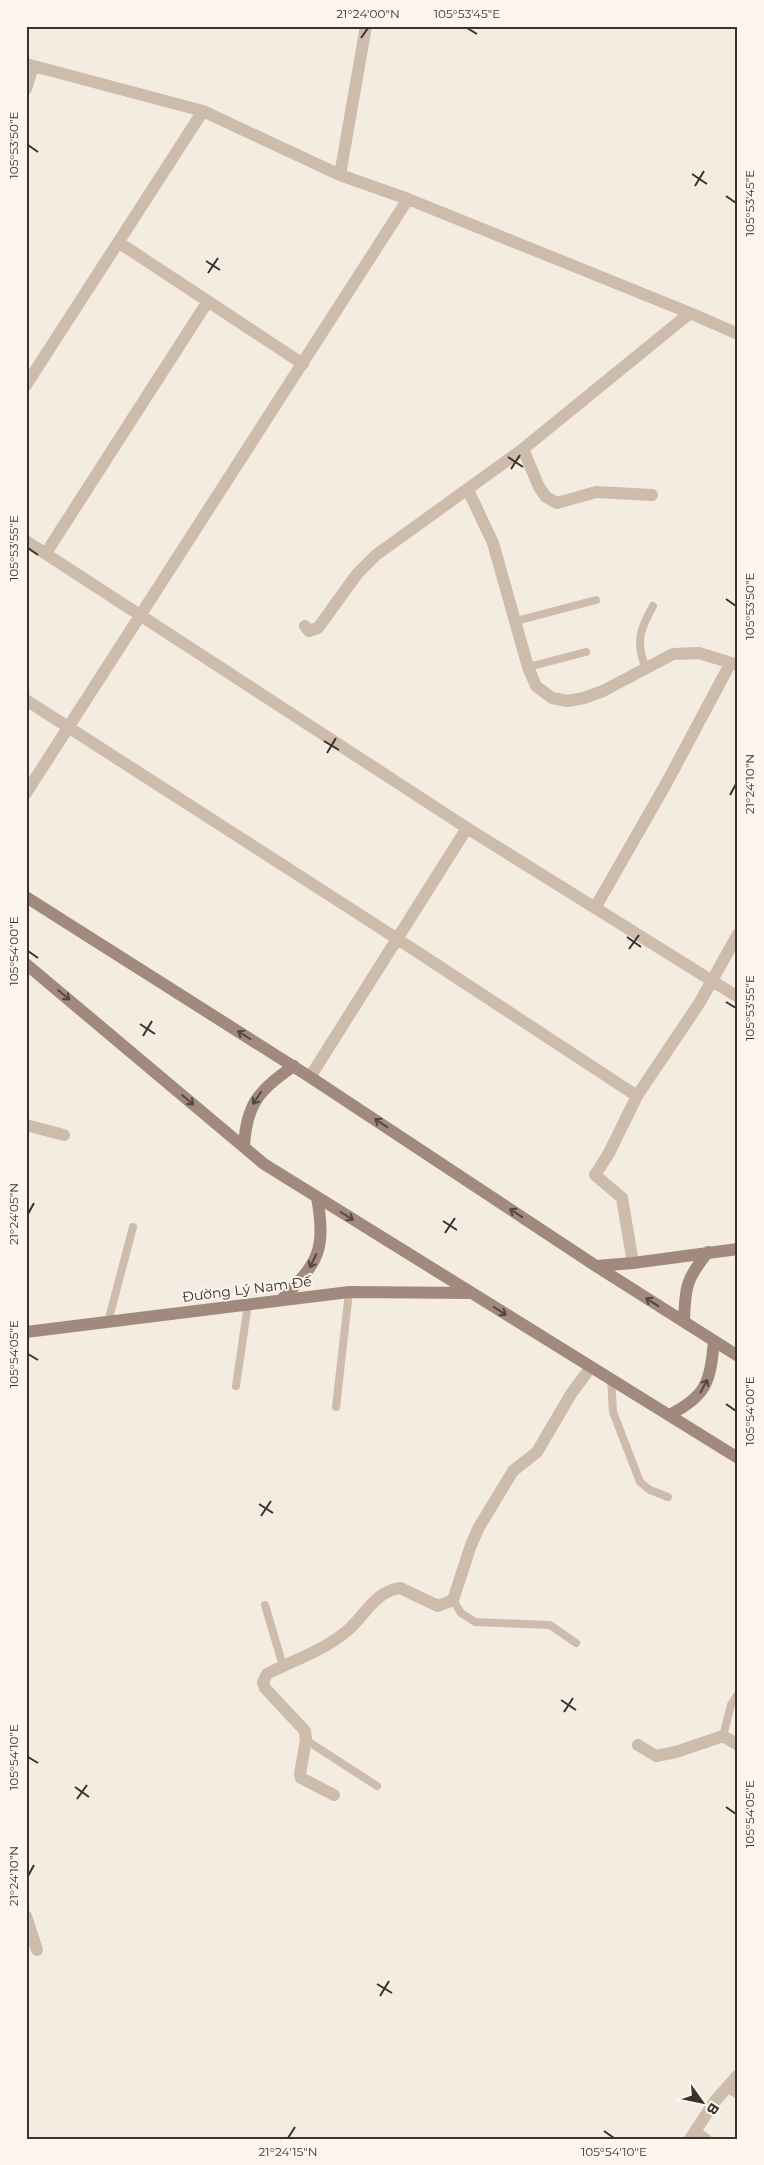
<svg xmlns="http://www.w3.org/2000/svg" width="764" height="2165" viewBox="0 0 764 2165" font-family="Montserrat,sans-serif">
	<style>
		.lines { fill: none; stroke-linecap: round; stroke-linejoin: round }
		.lane { stroke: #cdbbac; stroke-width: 8 }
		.street { stroke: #cdbbac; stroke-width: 12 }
		.secondary { stroke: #a18a7d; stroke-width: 12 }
		.oneway { stroke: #544640 }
		.ticks { fill: none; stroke: #3b302b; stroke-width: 2 }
		.labels { text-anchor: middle; stroke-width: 4; stroke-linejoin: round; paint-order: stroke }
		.street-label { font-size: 14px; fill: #3b302b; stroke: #fbf5ee }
		.neatline { fill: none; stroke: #3b302b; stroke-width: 2 }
		.ticks-label { font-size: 12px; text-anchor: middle; fill: #3b302b }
	</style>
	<rect width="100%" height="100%" fill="#f4ebe1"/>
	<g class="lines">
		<path class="lane" d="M516 621 596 600
			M528 667 586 652
			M646 668C635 643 640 629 653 606
			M108 1322 133 1227
			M611 1379 613 1412 640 1482 650 1490 668 1497
			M236 1386 248 1304
			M336 1407 349 1292
			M453 1600 461 1613 475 1622 550 1625 576 1643
			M265 1605 283 1666
			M723 1736 731 1705 738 1694
			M306 1740 377 1786
			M726 2088 738 2095
			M696 2130 708 2139"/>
		<path class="street" d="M26 64 203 111 340 175 408 199 690 313 738 334
			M26 89 33 66
			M340 175 366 26
			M118 242 303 364
			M26 385 203 111
			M523 449 539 487 546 497 557 503 596 492 652 495
			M468 490 493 543 528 667 536 686 552 698 567 701 584 698 603 691 673 654 699 653 738 665
			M26 541 467 828 738 997
			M46 553 208 301
			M305 626 309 631 318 628 357 574 376 555 523 449 690 313
			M26 700 396 938 637 1096
			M26 793 408 199
			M595 908 666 784 730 664
			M310 1077 467 828
			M26 1125 64 1135
			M633 1263 622 1198 595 1175 609 1153 637 1096 700 1002 738 934
			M638 1745 656 1756 676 1752 723 1736 738 1745
			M334 1795 301 1778 300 1774 306 1740 305 1731 265 1688 263 1682 267 1674C294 1660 325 1650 348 1630 365 1615 376 1591 400 1588L438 1606 453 1600 471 1545 479 1527 513 1471 537 1452 571 1394 591 1367
			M26 1916 37 1950
			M690 2139 715 2101 738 2075"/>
		<path class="secondary" d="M26 897 310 1077 596 1266 738 1356
			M26 964 264 1164 738 1458
			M244 1147C246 1105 259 1089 294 1066
			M596 1266 633 1263 738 1249
			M281 1300C319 1262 326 1251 317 1197
			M684 1322C685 1287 686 1279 708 1252
			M26 1332 349 1292 472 1293
			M669 1415C707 1396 710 1382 714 1341"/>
	</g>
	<defs><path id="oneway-shaft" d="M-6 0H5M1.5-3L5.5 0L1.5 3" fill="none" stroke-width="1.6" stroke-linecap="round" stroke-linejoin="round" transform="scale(1.25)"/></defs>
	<g class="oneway">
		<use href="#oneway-shaft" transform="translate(64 995) rotate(40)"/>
		<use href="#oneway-shaft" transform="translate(244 1035) rotate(-148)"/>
		<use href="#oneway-shaft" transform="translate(257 1098) rotate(124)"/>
		<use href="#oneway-shaft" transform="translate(188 1100) rotate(40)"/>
		<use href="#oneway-shaft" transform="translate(381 1123) rotate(-147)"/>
		<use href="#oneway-shaft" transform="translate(516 1213) rotate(-147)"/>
		<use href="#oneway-shaft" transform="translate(347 1216) rotate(32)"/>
		<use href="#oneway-shaft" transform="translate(313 1261) rotate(116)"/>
		<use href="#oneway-shaft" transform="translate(652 1302) rotate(-147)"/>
		<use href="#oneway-shaft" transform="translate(500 1311) rotate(32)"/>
		<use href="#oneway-shaft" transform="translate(704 1386) rotate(-62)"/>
	</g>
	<path class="ticks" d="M467 28 477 34M361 38 368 28M28 145 38 152M692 174 707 184M695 186 704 171M726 196 736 203M206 261 220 270M208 273 218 258M508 457 523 467M511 469 520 455M28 548 38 555M726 599 736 606M324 741 339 750M327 753 336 738M730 795 736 784M627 937 641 947M629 949 639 935M28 951 38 958M726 1002 736 1008M140 1024 155 1034M143 1036 152 1021M28 1214 34 1203M443 1221 457 1230M445 1233 455 1218M28 1354 38 1360M726 1404 736 1411M259 1504 273 1513M261 1516 271 1501M561 1700 576 1710M564 1712 573 1698M28 1757 38 1763M75 1787 89 1797M77 1799 87 1785M726 1807 736 1814M28 1876 34 1865M377 1984 392 1993M380 1996 389 1981M604 2131 614 2138M288 2138 295 2127"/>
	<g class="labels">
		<g class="street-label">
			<text transform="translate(247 1289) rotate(-7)" y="5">Đường Lý Nam Đế</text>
		</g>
	</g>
	<rect width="764" height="2165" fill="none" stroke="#fbf5ee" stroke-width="55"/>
	<g transform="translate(702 2102) rotate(123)" stroke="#fbf5ee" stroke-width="4" paint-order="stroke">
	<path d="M0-4L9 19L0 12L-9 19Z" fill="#3b302b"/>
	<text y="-8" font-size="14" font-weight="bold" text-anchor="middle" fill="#3b302b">B</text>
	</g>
	<rect x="28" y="28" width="708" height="2110" class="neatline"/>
	<g class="ticks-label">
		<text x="368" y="18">21°24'00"N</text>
		<text x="467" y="18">105°53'45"E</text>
		<text transform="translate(14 145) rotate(-90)" y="4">105°53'50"E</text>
		<text transform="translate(750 203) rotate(-90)" y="4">105°53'45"E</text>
		<text transform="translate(14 548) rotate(-90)" y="4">105°53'55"E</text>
		<text transform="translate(750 606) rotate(-90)" y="4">105°53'50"E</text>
		<text transform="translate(750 784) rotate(-90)" y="4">21°24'10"N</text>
		<text transform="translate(14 951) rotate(-90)" y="4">105°54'00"E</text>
		<text transform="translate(750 1008) rotate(-90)" y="4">105°53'55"E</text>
		<text transform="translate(14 1214) rotate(-90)" y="4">21°24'05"N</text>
		<text transform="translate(14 1354) rotate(-90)" y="4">105°54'05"E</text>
		<text transform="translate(750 1411) rotate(-90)" y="4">105°54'00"E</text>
		<text transform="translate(14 1757) rotate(-90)" y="4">105°54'10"E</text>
		<text transform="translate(750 1814) rotate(-90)" y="4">105°54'05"E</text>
		<text transform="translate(14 1876) rotate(-90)" y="4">21°24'10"N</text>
		<text x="288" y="2156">21°24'15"N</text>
		<text x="614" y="2156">105°54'10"E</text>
	</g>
</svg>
